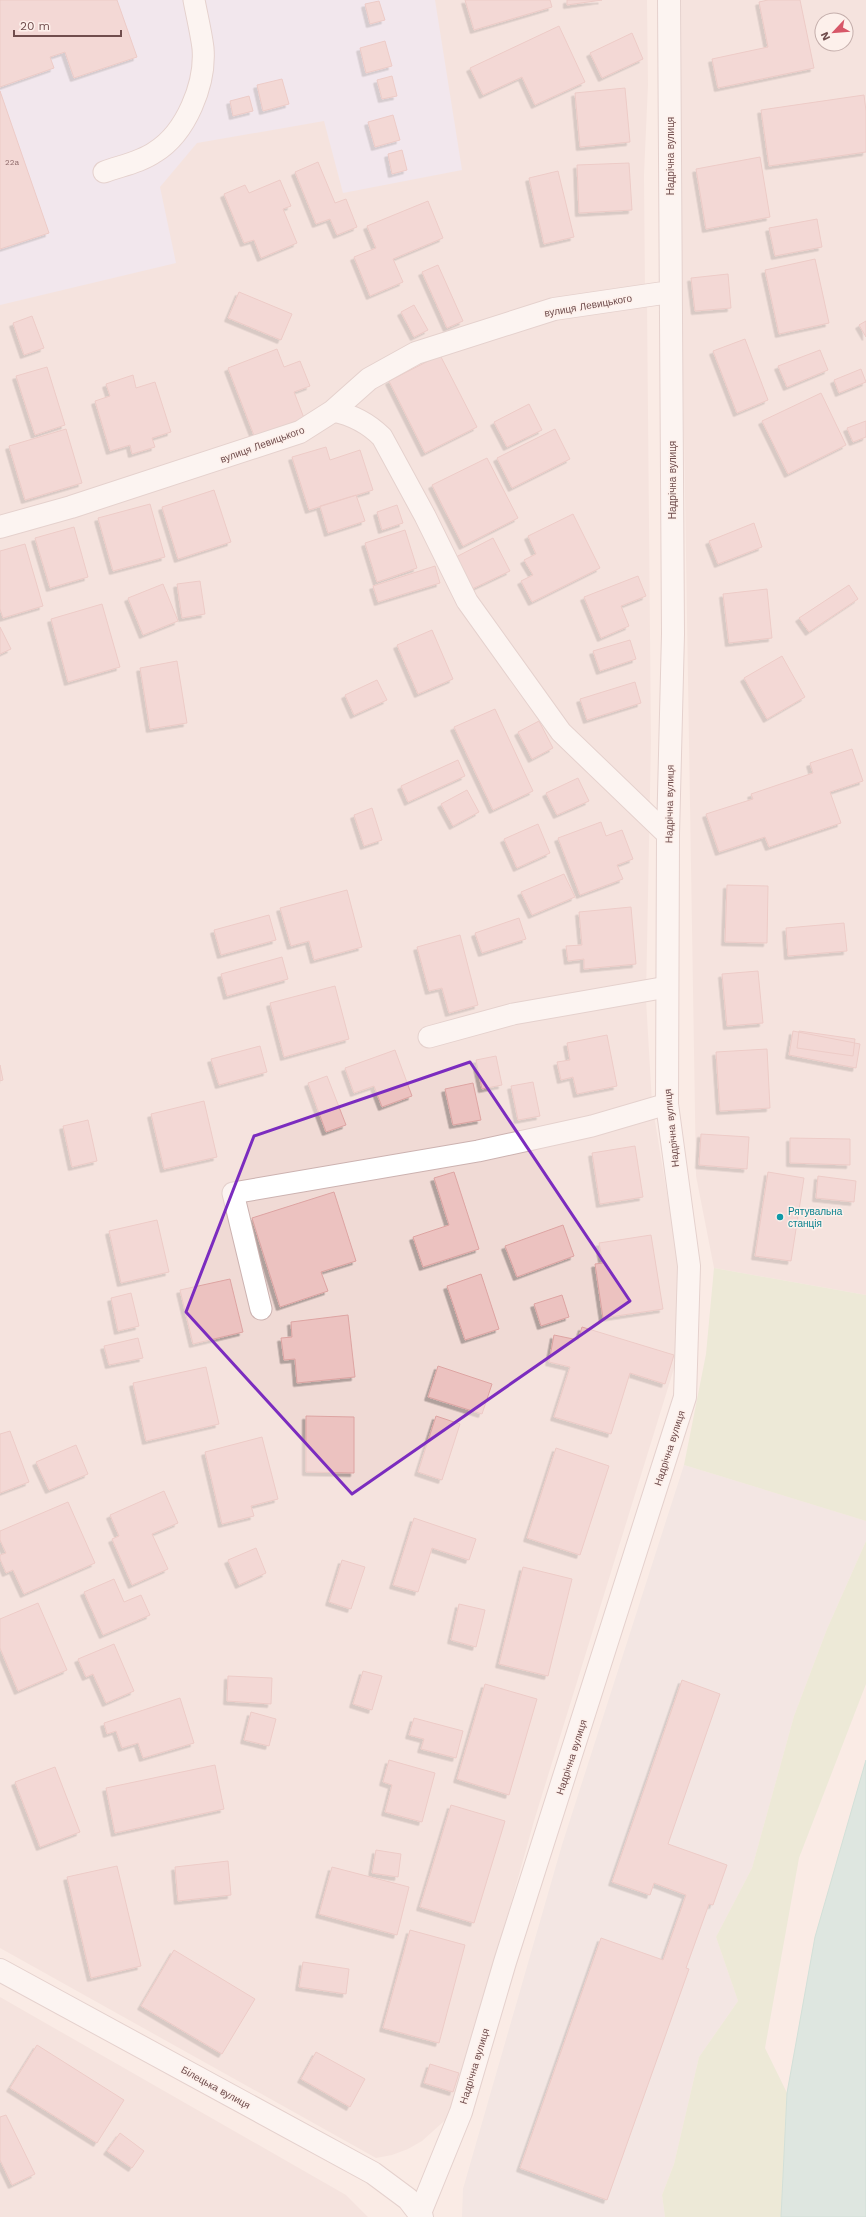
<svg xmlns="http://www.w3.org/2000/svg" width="866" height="2217" viewBox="0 0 866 2217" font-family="'Work Sans',sans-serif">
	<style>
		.residential { fill: #f0dad5; fill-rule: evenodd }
		.industrial { fill: #eae0df }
		.education { fill: #e8e2f6 }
		.green { fill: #dee6c6 }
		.water { fill: #bce1d9; stroke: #a3d2c8 }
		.building { fill: #ecc2c0; stroke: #dda4a2; filter: url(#shadow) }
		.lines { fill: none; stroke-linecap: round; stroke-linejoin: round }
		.service-casing { stroke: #ccb2b0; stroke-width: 23 }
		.minor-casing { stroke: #ccb2b0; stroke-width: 24 }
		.tertiary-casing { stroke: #ccb2b0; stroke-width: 24 }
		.service { stroke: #fff; stroke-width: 21 }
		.minor { stroke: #fff; stroke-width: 22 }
		.tertiary { stroke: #fff; stroke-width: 22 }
		.marked { fill: none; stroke: #7b2cbf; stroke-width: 3; stroke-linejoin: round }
		.culture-dot { fill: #0f9aa8; stroke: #fdf0eb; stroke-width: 1.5 }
		.labels { text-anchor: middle; stroke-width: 3; stroke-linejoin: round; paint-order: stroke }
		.number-label { font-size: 8px; fill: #8f6a6a }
		.street-label { font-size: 10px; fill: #704d4d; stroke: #fdf0eb }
		.culture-label { font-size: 10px; fill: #0d838f; stroke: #fdf0eb; text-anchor: start }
	</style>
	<defs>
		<filter id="shadow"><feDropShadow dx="-3.5" dy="3.5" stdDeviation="0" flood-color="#0004"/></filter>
	</defs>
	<rect width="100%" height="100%" fill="#faebe5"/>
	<path class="residential" d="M0 0H647L648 85 644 175 645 288 414 348 314 418 0 522Z
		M677 0H866V1295L714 1268 696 1176ZM822 20H846V44H822Z
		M647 301 651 741 646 999 652 1103 678 1260 676 1362 534 1821 452 2114 422 2141 408 2149 392 2155 376 2158 0 1948V533L274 447 394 369 555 314Z
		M0 1997 346 2195 368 2217H0Z"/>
	<path class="industrial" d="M684 1465 866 1521V1541L827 1629 794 1716 752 1868 716 1937 738 2001 699 2057 674 2164 662 2195 665 2217H462L463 2189 562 1845Z"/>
	<path class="education" d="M0 0H435L462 170 343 193 324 121 197 143 160 187 176 263 0 305Z"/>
	<path class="green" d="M714 1268 866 1295V1521L684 1465 706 1354Z
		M866 1541V1684L799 1858 765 2048 787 2093 781 2217H665L662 2195 674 2164 699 2057 738 2001 716 1937 752 1868 794 1716 827 1629Z"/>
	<path class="water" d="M866 1760V2217H781L787 2093 815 1937Z"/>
	<path class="building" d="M0 0H117L137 57 74 78 65 52 50 57 54 68 0 87Z
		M465 0H550L552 7 474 30Z
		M567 0H602L567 5Z
		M768 0H800L814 68 718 88 712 59 768 47 759 2Z
		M379 1 385 20 370 24 365 4Z
		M559 26 585 82 535 105 522 77 483 95 470 68Z
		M632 33 643 59 602 78 590 53Z
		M385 41 392 66 366 73 360 48Z
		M392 76 397 96 382 99 377 80Z
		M282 79 289 104 263 111 257 85Z
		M625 88 630 142 580 147 575 93Z
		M0 91 49 233 0 249Z
		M864 95 866 111V152L769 166 761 110Z
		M249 96 253 111 233 116 230 101Z
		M393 115 400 140 375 147 368 122Z
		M402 150 407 170 392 174 388 154Z
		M760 157 770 217 706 229 696 169Z
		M318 162 335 203 346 199 357 227 337 235 330 219 316 224 295 172Z
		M629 163 632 210 579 213 577 165Z
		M558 171 574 237 544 244 529 178Z
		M280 180 291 206 283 209 297 243 261 258 254 240 244 243 224 194 245 185 249 193Z
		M428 201 443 238 393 259 403 282 370 296 354 257 376 248 367 226Z
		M817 219 822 247 775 256 769 228Z
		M815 259 829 323 779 334 765 270Z
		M438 265 463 321 447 328 422 272Z
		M728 274 731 308 695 311 691 278Z
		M239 292 292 314 281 340 228 318Z
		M414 305 428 330 414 337 401 312Z
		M32 316 44 348 24 355 13 323Z
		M866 321V337L859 325Z
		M745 339 768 400 737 413 713 351Z
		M277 349 284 367 300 361 310 386 294 392 304 418 255 438 228 368Z
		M820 350 828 370 787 387 778 366Z
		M440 355 477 427 425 453 389 381Z
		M47 367 65 425 35 435 16 376Z
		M861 369 866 382 839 393 834 380Z
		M133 375 136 388 155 382 171 432 152 438 155 447 132 454 130 445 110 451 95 401 110 396 106 384Z
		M821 393 846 445 788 474 762 421Z
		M529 404 542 430 507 447 494 422Z
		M866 421V437L853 442 847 428Z
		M66 429 82 483 25 500 9 446Z
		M555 429 570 459 512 488 497 458Z
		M326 447 330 460 360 450 373 490 309 510 292 457Z
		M487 458 518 518 463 546 432 485Z
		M214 490 231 542 178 559 162 507Z
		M356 495 365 521 328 533 320 506Z
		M150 504 165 557 113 571 98 518Z
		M397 505 403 523 382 530 377 512Z
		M573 514 600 568 532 602 521 581 533 575 524 560 536 554 528 536Z
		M754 523 762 547 718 564 709 541Z
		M74 527 88 577 50 588 35 538Z
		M405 530 417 568 377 582 365 543Z
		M493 538 510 571 472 589 456 557Z
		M25 544 43 606 3 618 0 609V551Z
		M435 566 440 583 378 602 373 586Z
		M638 576 646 596 621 606 629 626 601 638 584 597Z
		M200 581 205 614 182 618 177 584Z
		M163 584 178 621 143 635 128 598Z
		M849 585 858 599 809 632 799 618Z
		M767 589 772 638 729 643 723 594Z
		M102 604 120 667 68 682 51 619Z
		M0 627 11 649 0 654Z
		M432 630 453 679 418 694 397 645Z
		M630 640 636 659 600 671 593 651Z
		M782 656 805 697 767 719 744 678Z
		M177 661 187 723 150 729 140 668Z
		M377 680 387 700 354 715 345 695Z
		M635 682 641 703 587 720 580 699Z
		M495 709 533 791 493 810 454 727Z
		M539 721 553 748 532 759 518 732Z
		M852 749 863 781 830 792 841 823 769 847 765 837 719 852 706 814 753 799 751 794 813 773 810 763Z
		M458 760 465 776 408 802 401 786Z
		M578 778 589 801 557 815 546 793Z
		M467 790 479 812 453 826 441 804Z
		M372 808 382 840 364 846 354 815Z
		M601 822 606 836 622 830 633 859 617 865 623 879 580 895 558 838Z
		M538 824 550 853 517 868 504 839Z
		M564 874 575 897 532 915 521 892Z
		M727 885 768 886 767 943 725 942Z
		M347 890 362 947 314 960 309 941 291 946 280 908Z
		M631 907 636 964 584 969V959L568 961 566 946 582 945 579 912Z
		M269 915 276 940 221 955 214 930Z
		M519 918 526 939 482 953 475 933Z
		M844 923 847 951 788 956 786 928Z
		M460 935 478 1005 449 1013 442 988 429 991 417 947Z
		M282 957 288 979 227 996 221 974Z
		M758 971 763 1023 727 1026 722 974Z
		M335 986 349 1039 284 1057 270 1003Z
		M793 1031 860 1044 856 1068 789 1055Z
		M799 1031 855 1039 853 1056 797 1048Z
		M607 1035 617 1086 577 1094 573 1077 561 1080 557 1062 570 1060 567 1043Z
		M260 1046 267 1072 219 1085 211 1059Z
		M767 1049 770 1108 720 1111 716 1052Z
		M395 1050 412 1096 382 1107 374 1086 354 1093 345 1068Z
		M496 1056 502 1085 482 1089 476 1060Z
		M0 1065 3 1080 0 1081Z
		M327 1076 346 1125 326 1132 308 1083Z
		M533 1082 540 1116 518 1120 511 1086Z
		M473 1083 481 1120 453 1125 445 1089Z
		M204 1101 217 1157 164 1169 151 1114Z
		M88 1120 97 1161 72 1167 63 1126Z
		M701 1134 749 1137 747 1169 699 1165Z
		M790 1138 850 1139V1165L790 1163Z
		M635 1146 643 1197 600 1204 592 1153Z
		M454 1172 479 1249 423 1267 413 1237 449 1225 434 1178Z
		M768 1172 804 1178 791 1261 755 1256Z
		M818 1176 856 1181 854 1202 816 1198Z
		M334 1192 356 1261 321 1272 328 1291 280 1307 252 1218Z
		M157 1220 169 1272 121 1283 109 1231Z
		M563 1225 574 1256 517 1277 505 1246Z
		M651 1235 663 1309 603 1318 595 1264 603 1263 599 1243Z
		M481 1274 499 1329 465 1340 447 1286Z
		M230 1279 243 1332 193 1344 180 1290Z
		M131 1293 139 1326 118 1331 111 1298Z
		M562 1295 569 1317 541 1326 534 1304Z
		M348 1315 355 1377 297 1383 295 1359 284 1360 281 1338 292 1337 291 1322Z
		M582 1327 674 1355 665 1384 630 1373 611 1434 554 1417 570 1367 549 1362 554 1335 578 1340Z
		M138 1338 143 1358 109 1365 104 1346Z
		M438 1366 492 1384 482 1414 428 1397Z
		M206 1367 219 1424 146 1441 133 1383Z
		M306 1416 354 1417V1473L306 1472Z
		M436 1416 460 1424 442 1480 418 1472Z
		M10 1431 29 1482 0 1493V1434Z
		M262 1437 278 1499 251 1506 254 1516 222 1524 205 1452Z
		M76 1445 88 1474 49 1490 36 1462Z
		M556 1448 609 1466 580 1555 527 1538Z
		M164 1491 178 1523 152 1534 168 1569 132 1585 112 1539 119 1536 110 1515Z
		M68 1502 95 1563 24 1594 13 1570 6 1573 0 1559V1555L6 1553 0 1540V1531Z
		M414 1518 476 1539 469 1560 432 1548 418 1592 393 1585Z
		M256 1548 266 1573 239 1585 228 1560Z
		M342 1560 365 1567 351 1609 329 1602Z
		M523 1567 572 1579 548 1676 499 1664Z
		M114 1579 124 1602 141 1595 150 1615 103 1635 84 1592Z
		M38 1603 67 1670 18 1691 0 1648V1619Z
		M459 1604 485 1610 476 1647 451 1640Z
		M114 1644 134 1691 106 1703 93 1674 86 1677 78 1659Z
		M363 1671 382 1676 372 1710 353 1704Z
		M228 1676 272 1678 271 1704 227 1701Z
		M682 1680 720 1694 668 1844 727 1865 713 1905 709 1904 686 1968 689 1969 607 2200 520 2168 601 1938 663 1960 686 1895 654 1883 650 1895 612 1882Z
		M485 1684 537 1699 509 1795 457 1779Z
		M180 1698 194 1743 143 1758 138 1743 122 1748 116 1731 107 1734 104 1723Z
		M251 1712 276 1719 269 1746 244 1740Z
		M414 1718 463 1731 456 1758 421 1749 424 1739 409 1735Z
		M389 1760 435 1773 422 1822 385 1812 392 1785 383 1782Z
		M215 1765 224 1809 115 1833 106 1788Z
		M55 1767 80 1832 40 1847 15 1782Z
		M451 1805 505 1821 474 1923 420 1907Z
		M376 1850 401 1854 398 1877 372 1873Z
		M228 1861 231 1895 178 1901 175 1867Z
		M117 1866 141 1966 91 1978 67 1877Z
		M332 1867 409 1887 397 1935 319 1914Z
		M410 1930 465 1945 439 2043 383 2028Z
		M174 1950 255 1999 222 2054 141 2006Z
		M303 1962 349 1969 346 1994 299 1987Z
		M37 2045 124 2100 97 2143 10 2088Z
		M316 2052 365 2079 350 2107 301 2079Z
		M430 2064 459 2073 453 2092 424 2083Z
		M6 2115 35 2174 12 2185 0 2160V2117Z
		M120 2133 144 2151 132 2168 107 2151Z"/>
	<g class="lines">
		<defs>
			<path id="service" d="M104 172C120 166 141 162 155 152 186 133 206 84 203 48 201 32 197 16 194 0
				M333 411C353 415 368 423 382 437L425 516 467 601 561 732 668 835
				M429 1037 513 1014 667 987
				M261 1309 233 1193 478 1151 592 1126 667 1104"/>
			<path id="minor" d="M0 527 71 507 300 432 333 411 369 379 416 353 554 309 670 292
				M420 2213 461 2112 505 1962 685 1397 689 1266 667 1104 668 835 673 634 669 0"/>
			<path id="tertiary" d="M0 1970 373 2173 408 2199 422 2217"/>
		</defs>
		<use href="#service" class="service-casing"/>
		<use href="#minor" class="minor-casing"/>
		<use href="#tertiary" class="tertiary-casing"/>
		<use href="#service" class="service"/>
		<use href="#minor" class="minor"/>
		<use href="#tertiary" class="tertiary"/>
	</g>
	<path d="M0 0H866V2217H0ZM470 1062 630 1301 352 1494 186 1312 254 1136Z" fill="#faebe5" fill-opacity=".55" fill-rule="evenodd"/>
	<path class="marked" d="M470 1062 630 1301 352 1494 186 1312 254 1136Z"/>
	<circle class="culture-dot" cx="780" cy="1217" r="4"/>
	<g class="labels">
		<g class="number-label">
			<text x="12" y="165">22а</text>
		</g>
		<g class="street-label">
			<text transform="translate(670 156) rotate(-90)" y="4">Надрічна вулиця</text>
			<text transform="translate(588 305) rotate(-10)" y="4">вулиця Левицького</text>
			<text transform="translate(262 444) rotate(-20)" y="4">вулиця Левицького</text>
			<text transform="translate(672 480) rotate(-90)" y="4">Надрічна вулиця</text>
			<text transform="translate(669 804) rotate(-89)" y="4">Надрічна вулиця</text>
			<text transform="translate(671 1128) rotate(-96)" y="4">Надрічна вулиця</text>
			<text transform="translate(669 1448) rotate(-72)" y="4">Надрічна вулиця</text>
			<text transform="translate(571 1757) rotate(-72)" y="4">Надрічна вулиця</text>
			<text transform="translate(474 2066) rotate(-73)" y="4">Надрічна вулиця</text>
			<text transform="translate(216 2087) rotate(29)" y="4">Білецька вулиця</text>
		</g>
		<g class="culture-label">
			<text x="788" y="1215">Рятувальна<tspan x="788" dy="12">станція</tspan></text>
		</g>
	</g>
	<g transform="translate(834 32) rotate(244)"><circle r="19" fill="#fdf0eb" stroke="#c5afac"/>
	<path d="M0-3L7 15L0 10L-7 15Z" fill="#d75768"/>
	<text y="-6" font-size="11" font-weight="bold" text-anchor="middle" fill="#704d4d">N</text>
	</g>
	<path d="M14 30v6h107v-6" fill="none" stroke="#704d4d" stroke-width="2"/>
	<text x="20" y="30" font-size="12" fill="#704d4d" stroke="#fdf0eb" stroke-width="3" paint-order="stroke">20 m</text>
</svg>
